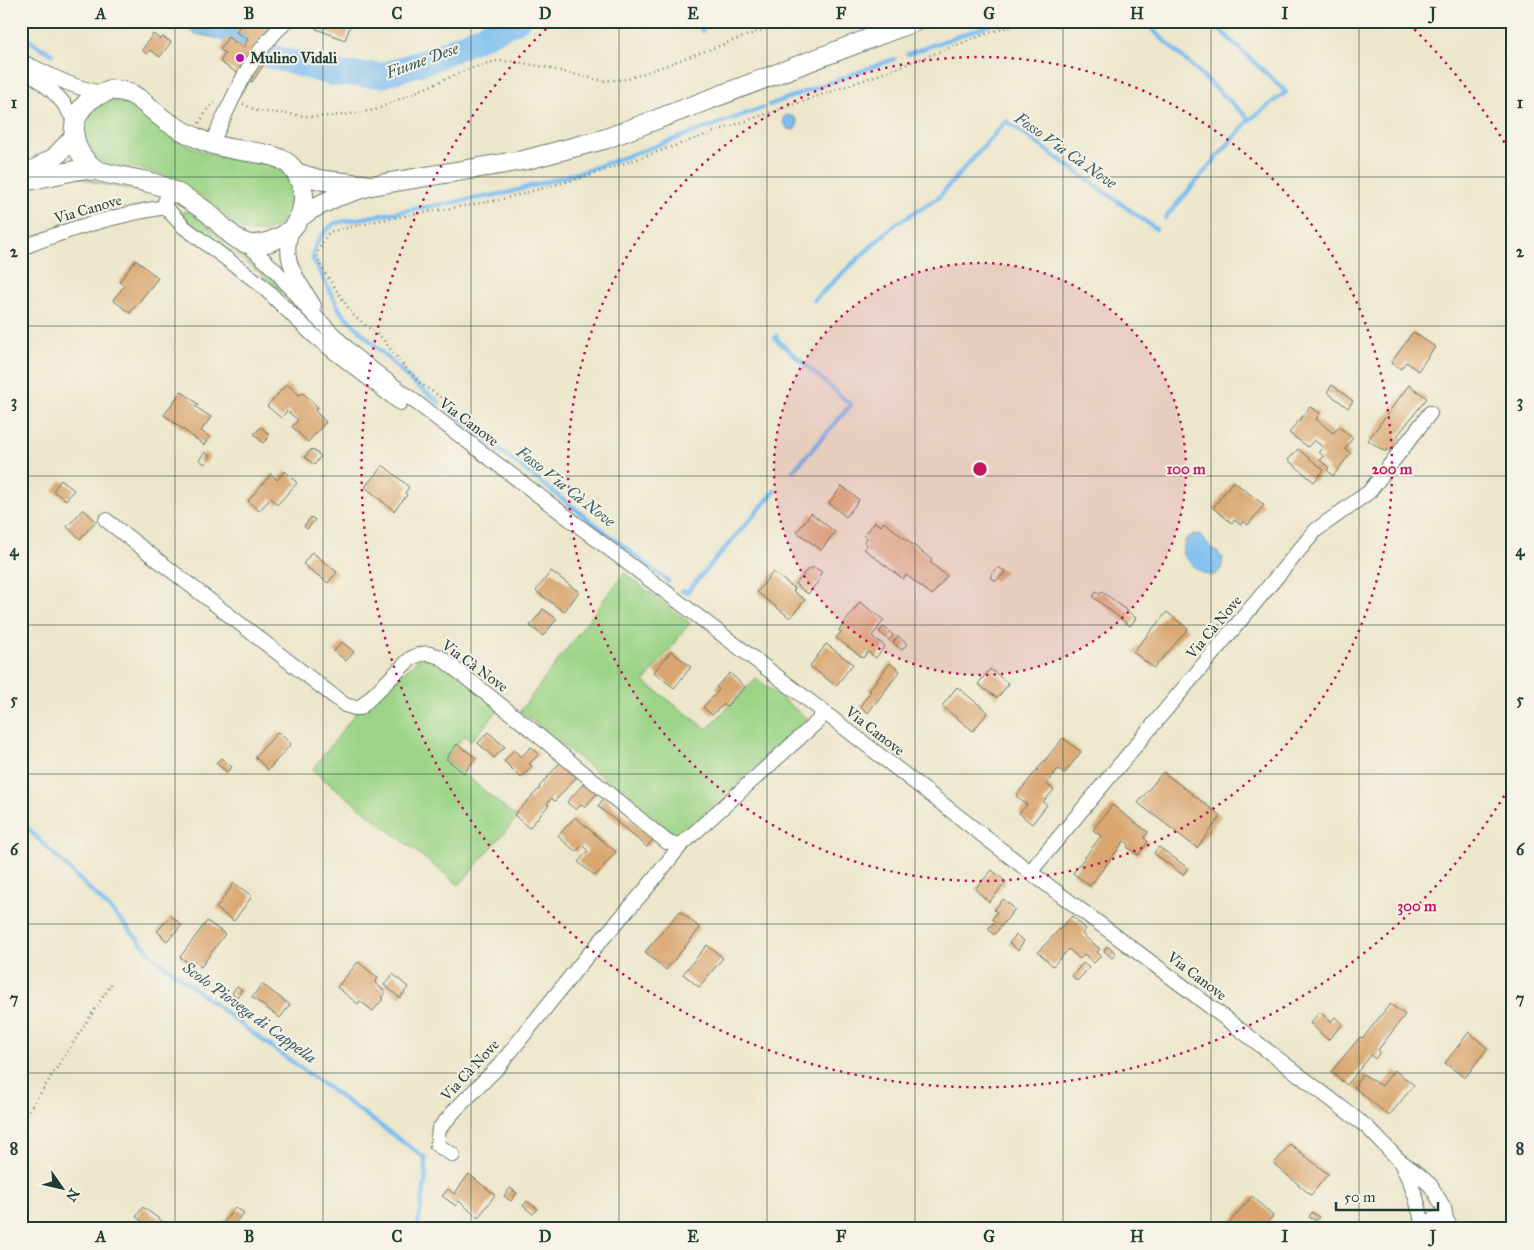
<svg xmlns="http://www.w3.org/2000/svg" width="1534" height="1250" viewBox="0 0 1534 1250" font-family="'IM FELL Great Primer',serif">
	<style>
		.green { fill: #9cd487; stroke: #5e885e }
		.water { fill: #7abdf0; stroke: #4c7d92 }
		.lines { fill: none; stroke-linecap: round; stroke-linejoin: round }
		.stream { stroke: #7abdf0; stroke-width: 4.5 }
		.river { stroke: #7abdf0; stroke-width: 25 }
		.building { fill: #d9a66f }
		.minor-casing { stroke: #677869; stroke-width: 16 }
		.major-casing { stroke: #677869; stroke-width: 21 }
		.path { stroke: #677869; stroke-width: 2.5; stroke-dasharray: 1 4; stroke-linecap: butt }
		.minor { stroke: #fff; stroke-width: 14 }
		.major { stroke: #fff; stroke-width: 19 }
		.grid { fill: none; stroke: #1f3d34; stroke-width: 1; stroke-opacity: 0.55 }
		.ring { fill: none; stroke: #c2185b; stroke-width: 2.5; stroke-dasharray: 2.5 5 }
		.poi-dot { fill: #b5179e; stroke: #f7f3e8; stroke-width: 2 }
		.labels { text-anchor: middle; stroke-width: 4; stroke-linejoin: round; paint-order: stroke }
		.poi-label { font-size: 15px; font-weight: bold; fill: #1f3d34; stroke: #f7f3e8; text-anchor: start }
		.street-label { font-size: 15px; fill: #1f3d34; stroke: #f7f3e8 }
		.water-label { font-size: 16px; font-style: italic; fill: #365d63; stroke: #f7f3e8 }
		.centre { fill: #c2185b; stroke: #f7f3e8; stroke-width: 2.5 }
		.ring-label { font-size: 15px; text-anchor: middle; font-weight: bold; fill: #c2185b; stroke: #f7f3e8; stroke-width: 4; stroke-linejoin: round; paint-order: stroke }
		.neatline { fill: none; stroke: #1f3d34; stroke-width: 2 }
		.grid-label { font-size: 16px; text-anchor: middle; font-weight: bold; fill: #1f3d34 }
	</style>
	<rect width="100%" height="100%" fill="#f7f3e8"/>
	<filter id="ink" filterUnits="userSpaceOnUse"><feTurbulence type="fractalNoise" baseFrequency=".02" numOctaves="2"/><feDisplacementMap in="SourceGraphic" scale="10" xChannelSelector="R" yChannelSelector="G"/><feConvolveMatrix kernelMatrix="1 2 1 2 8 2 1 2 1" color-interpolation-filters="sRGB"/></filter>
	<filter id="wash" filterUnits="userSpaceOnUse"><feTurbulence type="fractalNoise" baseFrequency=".0096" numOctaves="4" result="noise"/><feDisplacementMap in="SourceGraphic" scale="20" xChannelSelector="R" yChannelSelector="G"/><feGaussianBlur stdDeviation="1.12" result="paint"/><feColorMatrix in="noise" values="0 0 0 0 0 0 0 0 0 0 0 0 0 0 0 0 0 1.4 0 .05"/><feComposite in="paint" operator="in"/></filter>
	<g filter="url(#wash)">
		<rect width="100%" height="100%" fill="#ece6cb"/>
		<path class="green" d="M114 101C134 104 145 118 161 130 191 151 225 160 261 163 306 166 301 238 250 232 236 231 228 217 217 208 207 201 197 193 186 187 172 178 153 171 137 168 126 167 112 168 103 163 81 152 75 123 96 107 101 103 108 102 114 101Z
			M80 178C89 178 95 182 103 183 117 186 134 185 145 194L126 188 107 186Z
			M186 211 190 212 202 221 226 243 256 260 328 340H326C302 313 279 288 251 266 228 249 203 236 182 216L183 212Z
			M624 573 690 623 644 682 707 729 756 678 808 719 681 835H675L520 711Z
			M428 652 502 706 471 741 464 736 446 759 517 818 459 885 312 770 360 708Z"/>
		<path class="water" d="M178 21H229L236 32 248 39 243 47 228 37 226 40 196 34Z
			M787 115 794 117 797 121V126L794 130 788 129 784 124 783 118Z
			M1194 534 1199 535 1223 558C1222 561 1222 567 1220 570 1209 586 1188 561 1182 553L1186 539Z"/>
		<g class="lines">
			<path class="stream" d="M698 21 702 31
				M1152 21 1153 30 1250 120
				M21 39 28 40 52 54
				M908 54 1000 21
				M769 105 894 59
				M1165 218 1248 121 1286 92 1219 29
				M814 300 894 225 938 198 1006 121 1156 229
				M777 336 775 338 851 405 793 471
				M439 402 411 381 341 312 313 259C313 244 323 232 335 223L507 193 588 170 762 108
				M449 411 668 581
				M682 591 687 592 775 491
				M21 822 114 913 154 957 247 1029 425 1158 426 1179 417 1229"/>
			<path class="river" d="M214 21 263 54 334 74 383 75 430 60 517 21"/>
		</g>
		<g id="blocks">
			<path class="building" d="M243 21H277L256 50 268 58 252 82 220 62 225 53 220 50 228 37 243 47 248 39 236 32Z
				M319 21H352L345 40 316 29Z
				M153 34 160 39 163 37 171 42 160 57 150 50 147 54 142 50Z
				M136 260 158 278 130 313 113 300 124 286 119 282Z
				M1413 332 1435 347 1418 371 1406 362 1401 369 1391 363Z
				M287 384 299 395 303 393 318 407 315 411 326 422 308 442 292 427 298 420 287 411 281 418 267 406Z
				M1332 385 1353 401 1348 408 1327 392Z
				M1409 385 1427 398 1397 436 1402 440 1392 453 1387 449 1385 452 1368 440Z
				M181 391 198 404 196 407 211 417 201 431 210 437 204 445 164 415Z
				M1310 407 1320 413 1316 419 1333 433 1339 427 1353 438 1345 449 1351 453 1333 476 1327 470 1329 468 1320 460 1324 457 1319 452 1323 447 1314 440 1308 447 1289 433Z
				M261 427 270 436 263 443 254 434Z
				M312 449 321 456 314 465 305 457Z
				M1298 449 1324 470 1314 482 1288 460Z
				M205 452 210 456 205 464 199 460Z
				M383 465 409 487 405 493 407 495 394 511 365 487Z
				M285 471 297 483 277 505 271 498 259 511 248 501 271 474 277 480Z
				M61 480 74 490 66 500 53 491Z
				M1233 481 1264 505 1248 525 1243 521 1241 525 1234 520 1232 523 1213 508Z
				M842 486 859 500 846 517 829 503Z
				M83 509 96 521 80 539 67 527Z
				M811 513 835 532 821 550 797 532Z
				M311 517 315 520 307 529 304 526Z
				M875 522 881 526 884 522 932 560 930 562 947 576 932 595 906 575 903 579 864 549 867 545 864 542 867 538 864 535Z
				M312 552 337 572 328 583 303 564Z
				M814 567 822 572 819 576 821 578 808 594 795 584 809 568 811 569Z
				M998 567 1006 572 996 581 990 577Z
				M551 571 579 592 564 612 536 591Z
				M773 572 795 589 793 591 805 600 790 618 757 592Z
				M1096 591 1100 594 1102 591 1136 618 1130 626 1093 597Z
				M860 602 884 620 872 636 885 646 876 658 868 652 863 658 836 638 841 632 839 630Z
				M543 609 557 619 543 636 530 626Z
				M1167 612 1188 629 1154 668 1133 652Z
				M884 627 893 635 889 640 879 632Z
				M898 636 907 644 902 650 893 643Z
				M342 642 354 652 346 661 334 651Z
				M826 644 853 664 836 686 810 666Z
				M671 651 691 667 674 688 654 672Z
				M890 663 900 671 868 713 860 706 871 691 869 690Z
				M990 669 1009 684 997 698 978 684Z
				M730 673 745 687 726 707 724 704 712 715 703 707 719 690 716 687Z
				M957 687 988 712 973 731 942 706Z
				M278 732 291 744 268 770 255 757Z
				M488 732 505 747 494 758 478 743Z
				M1063 738 1081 752 1064 774 1058 769 1046 784 1054 790 1043 802 1047 805 1032 824 1019 813 1027 805 1016 796Z
				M457 744 476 758 464 773 446 759Z
				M531 747 539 754 529 764 532 766 521 778 504 761 514 750 521 757Z
				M221 758 232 767 227 772 216 763Z
				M564 758 580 773 555 801 551 798 547 804 549 805 529 828 514 815 540 788 539 787Z
				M1163 772 1221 816 1197 848 1138 803Z
				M586 781 598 792 585 807 582 804 576 810 567 802Z
				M604 798 653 839 647 847 598 806Z
				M1112 805 1148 832 1144 838 1148 842 1138 855 1127 847 1129 844 1124 841 1090 886 1073 873 1101 836 1093 830Z
				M575 817 616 852 595 876 578 862 588 851 582 845 576 852 558 836Z
				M1159 847 1188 868 1183 875 1154 853Z
				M992 870 1006 882 989 902 975 889Z
				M234 883 252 896 234 921 216 908Z
				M1003 899 1015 909 994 935 988 929 995 921 992 919 997 912 994 910Z
				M680 911 700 928 666 970 645 952Z
				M171 916 182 925 167 941 157 931Z
				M1072 916 1086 929 1082 934 1100 949 1097 952 1101 956 1094 963 1084 954 1080 959 1069 949 1053 966 1038 952Z
				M207 921 225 934 201 967 194 961 191 965 180 957Z
				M1016 935 1024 941 1018 950 1009 943Z
				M707 945 723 958 699 987 683 974Z
				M1107 946 1116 953 1112 958 1104 951Z
				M358 962 378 978 375 983 386 992 381 998 383 999 373 1011 360 1001 358 1004 337 987Z
				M1083 963 1089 968 1077 981 1072 976Z
				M393 974 408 987 400 998 384 985Z
				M262 984 290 1005 280 1018 252 997Z
				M237 986 242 990 237 997 232 993Z
				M1390 1004 1405 1015 1378 1050 1380 1052 1375 1059 1371 1055 1347 1085 1331 1072 1360 1037 1363 1038Z
				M1320 1012 1331 1022 1335 1017 1343 1024 1328 1040 1310 1023Z
				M1469 1032 1487 1048 1465 1078 1445 1063Z
				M1394 1070 1414 1085 1389 1116 1354 1087 1363 1074 1382 1086Z
				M1290 1144 1328 1174 1311 1195 1274 1164Z
				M469 1174 495 1195 478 1218 459 1201 456 1206 442 1196 448 1189 454 1194Z
				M510 1188 517 1193 511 1201 504 1196Z
				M1252 1196 1273 1216 1262 1229H1224Z
				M527 1201 538 1209 533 1214 523 1206Z
				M143 1207 163 1222 158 1229H153L136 1217Z
				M235 1207 244 1213 231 1227 234 1229H219Z
				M1312 1212 1319 1217 1316 1221 1309 1217Z"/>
		</g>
	</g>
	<g filter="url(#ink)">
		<use href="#blocks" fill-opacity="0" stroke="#677869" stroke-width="1"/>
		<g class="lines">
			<defs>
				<path id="minor" d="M21 61C48 74 74 89 104 93
					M24 68C47 87 64 96 76 126
					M212 143C232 100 250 53 287 21
					M171 190 165 202V207L184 227 260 284 315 337 400 403
					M293 228C279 261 298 278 314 306
					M247 244 276 271 308 309 355 356 824 712 1030 872 1187 989 1367 1127 1399 1160 1419 1175 1431 1186 1444 1208 1446 1220
					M21 248C68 229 116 215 165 207
					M106 520 345 705 355 708H360L410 659C422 652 428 652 440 657L527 726 667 842 681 845
					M1030 872 1316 530 1369 492 1430 413
					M453 1155 437 1145 439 1129 456 1109 499 1066 583 961 646 889 681 845 818 721 824 712
					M1401 1163C1412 1184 1420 1205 1423 1229
					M1424 1229C1428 1219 1436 1217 1446 1220L1452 1229"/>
				<path id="major" d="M111 90C139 91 145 106 166 121 175 127 186 133 195 137 208 144 225 148 239 150 270 155 295 154 303 191 305 203 301 218 293 227 284 238 260 248 245 243 230 237 219 222 207 212 196 204 184 196 171 190 148 179 123 178 98 171 72 154 64 121 90 100 96 95 104 93 111 90Z
					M297 173 321 180 366 185
					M24 176 54 158 74 137
					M21 182 82 169 98 171
					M299 218 310 210 336 197 369 186 525 160 605 139 916 21"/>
			</defs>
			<use href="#minor" class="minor-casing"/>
			<use href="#major" class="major-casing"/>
			<path class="path" d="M398 21 421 27 454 21
				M1147 21H1156
				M243 104 258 111 315 117 344 115 375 110 466 70 495 61 517 62 544 67 603 81 628 79 787 21
				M199 123 209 107 215 102
				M442 404 445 400 421 384 402 364 382 338 353 315 321 267 317 253 329 232 381 220 499 200 588 176 881 74 983 35 1027 21
				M21 1123 112 983"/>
			<use href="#minor" class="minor"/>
			<use href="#major" class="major"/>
		</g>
	</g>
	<path class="grid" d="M175 21V1229M323 21V1229M471 21V1229M619 21V1229M767 21V1229M915 21V1229M1063 21V1229M1211 21V1229M1359 21V1229M21 177H1513M21 326H1513M21 476H1513M21 625H1513M21 774H1513M21 924H1513M21 1073H1513"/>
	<circle cx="980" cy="469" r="206" fill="#c2185b" fill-opacity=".12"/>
	<g class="ring">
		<circle cx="980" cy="469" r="206"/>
		<circle cx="980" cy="469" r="412"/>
		<path d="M1512 783A618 618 0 1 1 551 24M1409 24A618 618 0 0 1 1512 155"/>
	</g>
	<circle class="poi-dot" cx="240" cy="58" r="5"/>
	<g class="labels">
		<g class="poi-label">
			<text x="250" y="63">Mulino Vidali</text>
		</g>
		<g class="street-label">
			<text transform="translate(88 209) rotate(-16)" y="5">Via Canove</text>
			<text transform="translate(469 422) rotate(37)" y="5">Via Canove</text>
			<text transform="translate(1214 627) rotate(-50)" y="5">Via Cà Nove</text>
			<text transform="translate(475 666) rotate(36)" y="5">Via Cà Nove</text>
			<text transform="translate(875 731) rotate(38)" y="5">Via Canove</text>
			<text transform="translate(1197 976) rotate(37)" y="5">Via Canove</text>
			<text transform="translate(470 1070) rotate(-47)" y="5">Via Cà Nove</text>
		</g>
		<g class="water-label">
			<text transform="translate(422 60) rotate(-20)" y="6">Fiume Dese</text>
			<text transform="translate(1066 150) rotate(35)" y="6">Fosso Via Cà Nove</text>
			<text transform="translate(566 486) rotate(38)" y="6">Fosso Via Cà Nove</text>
			<text transform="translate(250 1012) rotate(36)" y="6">Scolo Piovega di Cappella</text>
		</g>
	</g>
	<circle cx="980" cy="469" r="8" class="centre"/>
	<g class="ring-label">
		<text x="1186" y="474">100 m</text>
		<text x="1392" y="474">200 m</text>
		<text x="1417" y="911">300 m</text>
	</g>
	<rect width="1534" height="1250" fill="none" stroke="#f7f3e8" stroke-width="55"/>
	<g transform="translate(62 1188) rotate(124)" stroke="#f7f3e8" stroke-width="4" paint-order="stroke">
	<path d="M0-4L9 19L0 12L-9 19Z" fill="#1f3d34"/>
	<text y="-8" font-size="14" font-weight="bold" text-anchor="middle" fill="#1f3d34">N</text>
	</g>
	<path d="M1336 1202v8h102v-8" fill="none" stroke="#1f3d34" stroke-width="2.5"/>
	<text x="1344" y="1202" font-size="15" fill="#1f3d34" stroke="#f7f3e8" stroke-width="4" paint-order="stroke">50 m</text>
	<rect x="28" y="28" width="1478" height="1194" class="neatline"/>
	<g class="grid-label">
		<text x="101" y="19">A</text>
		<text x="249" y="19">B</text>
		<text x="397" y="19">C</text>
		<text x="545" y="19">D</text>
		<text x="693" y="19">E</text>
		<text x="841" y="19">F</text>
		<text x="989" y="19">G</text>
		<text x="1137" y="19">H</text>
		<text x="1285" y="19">I</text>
		<text x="1433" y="19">J</text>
		<text x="14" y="108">1</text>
		<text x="1520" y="108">1</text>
		<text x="14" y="257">2</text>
		<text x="1520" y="257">2</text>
		<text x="14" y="407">3</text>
		<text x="1520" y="407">3</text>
		<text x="14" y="556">4</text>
		<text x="1520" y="556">4</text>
		<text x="14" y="705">5</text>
		<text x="1520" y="705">5</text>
		<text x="14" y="855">6</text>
		<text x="1520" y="855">6</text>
		<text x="14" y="1004">7</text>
		<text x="1520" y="1004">7</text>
		<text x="14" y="1154">8</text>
		<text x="1520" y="1154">8</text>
		<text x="101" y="1242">A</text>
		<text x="249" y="1242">B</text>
		<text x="397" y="1242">C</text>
		<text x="545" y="1242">D</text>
		<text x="693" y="1242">E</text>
		<text x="841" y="1242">F</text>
		<text x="989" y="1242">G</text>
		<text x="1137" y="1242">H</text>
		<text x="1285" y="1242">I</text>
		<text x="1433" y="1242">J</text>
	</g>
</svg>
